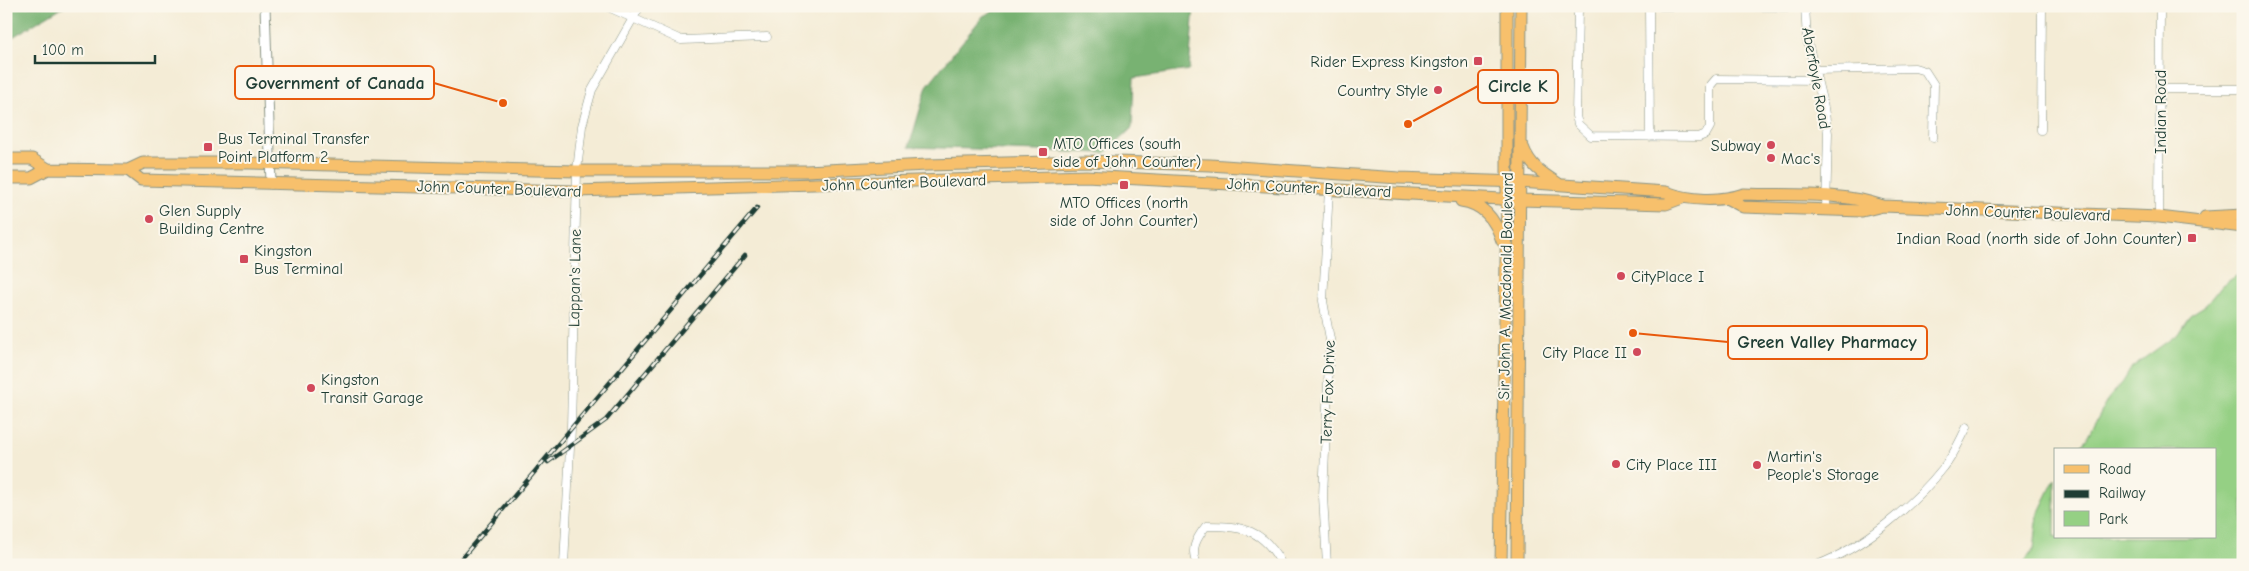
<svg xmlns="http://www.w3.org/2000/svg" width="2249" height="571" viewBox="0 0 2249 571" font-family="'Comic Neue',sans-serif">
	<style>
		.green { fill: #95d084; stroke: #5a865c }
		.forest { fill: #78b272; stroke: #4c7853 }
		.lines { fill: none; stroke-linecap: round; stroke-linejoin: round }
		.minor-casing { stroke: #8a9485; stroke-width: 9 }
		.tertiary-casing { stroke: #8a9485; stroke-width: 11 }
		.primary-casing { stroke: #8a9485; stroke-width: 13 }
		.minor { stroke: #fff; stroke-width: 8 }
		.tertiary { stroke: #fff; stroke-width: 9 }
		.primary { stroke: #f7c06c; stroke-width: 11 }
		.rail-casing { stroke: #1f3d34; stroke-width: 4.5 }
		.rail { stroke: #fbf7ec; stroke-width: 2.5; stroke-dasharray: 8; stroke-linecap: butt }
		.poi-dot { fill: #d1495b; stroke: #fbf7ec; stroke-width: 2 }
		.labels { text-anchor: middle; stroke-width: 4; stroke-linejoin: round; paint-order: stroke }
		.poi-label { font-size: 16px; fill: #1f3d34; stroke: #fbf7ec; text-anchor: start }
		.street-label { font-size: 16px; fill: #1f3d34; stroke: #fbf7ec }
		.leader { fill: none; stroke: #e8590c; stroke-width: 2 }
		.callout-dot { fill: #e8590c; stroke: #fbf7ec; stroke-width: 2 }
		.callout { fill: #fbf7ec; stroke: #e8590c; stroke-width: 2 }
		.callout-label { font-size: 18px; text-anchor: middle; font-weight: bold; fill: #1f3d34 }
	</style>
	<rect width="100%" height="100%" fill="#fbf7ec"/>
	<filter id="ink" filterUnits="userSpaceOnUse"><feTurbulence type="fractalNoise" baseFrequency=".02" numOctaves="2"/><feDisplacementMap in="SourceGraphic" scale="10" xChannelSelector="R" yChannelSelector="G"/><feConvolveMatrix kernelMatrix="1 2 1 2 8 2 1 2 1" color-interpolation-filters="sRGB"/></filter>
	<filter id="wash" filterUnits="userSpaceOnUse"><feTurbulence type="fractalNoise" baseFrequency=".0096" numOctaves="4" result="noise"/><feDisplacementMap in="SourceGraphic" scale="20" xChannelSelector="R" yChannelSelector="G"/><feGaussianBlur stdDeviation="1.12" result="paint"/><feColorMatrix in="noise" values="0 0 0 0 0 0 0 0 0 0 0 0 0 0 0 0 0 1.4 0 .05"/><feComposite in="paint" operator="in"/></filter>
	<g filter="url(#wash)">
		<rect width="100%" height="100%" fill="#f4ecd6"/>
		<path class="green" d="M2243 272V565H2022L2034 549 2038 514 2055 479V537H2215V450H2078L2087 438 2108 399 2123 382 2132 367 2178 334 2190 315 2206 305 2222 285Z"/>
		<path class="forest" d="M6 6H64L6 41Z
			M1004 6H1194L1189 70 1134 78 1132 128 1105 153 909 147 927 86 983 16Z"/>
	</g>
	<g filter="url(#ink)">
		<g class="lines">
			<defs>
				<path id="minor" d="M606 6 681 40 767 37
					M1584 6 1578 10 1576 116 1578 124 1591 136 1699 137 1706 134 1710 127V86L1716 79 1816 80
					M1649 6 1650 137
					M1661 6 1805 7
					M1805 6 1807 39 1824 108 1828 133 1826 210
					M1814 70 1915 68 1925 71 1934 85 1933 138
					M2160 89H2243
					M2041 130 2042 6
					M2159 217 2160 6
					M564 565 571 428 577 171 582 126 592 90 640 6
					M1197 565C1190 549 1196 539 1206 526 1243 526 1264 529 1282 565
					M1327 565 1323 496 1330 339 1323 301 1329 189
					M1817 565C1864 547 1913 506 1944 467 1954 455 1960 440 1967 427"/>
				<path id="tertiary" d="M265 6 271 184"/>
				<path id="primary" d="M1523 147C1530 166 1542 173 1559 184
					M6 159H32L48 169
					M128 170 141 180 576 191 1086 176 1519 200 1666 204 1682 198
					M6 178H31L48 169 128 170 143 163H249L577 171H806L927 165 1086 161 1210 165 1399 178 1519 182 1666 192C1690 201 1720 202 1744 194 1789 196 1840 191 1883 206
					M1728 199 1743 207 1862 211 1883 206 2159 217 2243 227
					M1461 201C1484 204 1496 221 1502 241
					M2205 217 2243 215
					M1501 565 1507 199V6
					M1517 565 1521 6"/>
			</defs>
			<use href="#minor" class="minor-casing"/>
			<use href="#tertiary" class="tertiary-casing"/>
			<use href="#primary" class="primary-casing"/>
			<use href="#minor" class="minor"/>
			<use href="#tertiary" class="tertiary"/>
			<use href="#primary" class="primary"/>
			<defs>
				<path id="rail" d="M548 462 606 420 745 255
					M456 565 757 208"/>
			</defs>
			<use href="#rail" class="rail-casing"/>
			<use href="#rail" class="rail"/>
		</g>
	</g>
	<g class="poi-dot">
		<rect x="1473" y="56" width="10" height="10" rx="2.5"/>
		<circle cx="1438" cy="90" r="5"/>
		<circle cx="1771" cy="145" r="5"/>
		<rect x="203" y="142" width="10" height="10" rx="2.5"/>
		<rect x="1038" y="147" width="10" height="10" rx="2.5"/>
		<circle cx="1771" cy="158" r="5"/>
		<rect x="1119" y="180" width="10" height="10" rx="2.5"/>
		<circle cx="149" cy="219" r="5"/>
		<rect x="2187" y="233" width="10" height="10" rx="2.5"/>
		<rect x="239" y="254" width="10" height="10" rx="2.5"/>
		<circle cx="1621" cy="276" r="5"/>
		<circle cx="1637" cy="352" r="5"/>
		<circle cx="311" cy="388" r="5"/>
		<circle cx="1616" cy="464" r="5"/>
		<circle cx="1757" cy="465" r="5"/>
	</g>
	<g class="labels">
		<g class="poi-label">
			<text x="1468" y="67" text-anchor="end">Rider Express Kingston</text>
			<text x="1428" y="96" text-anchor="end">Country Style</text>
			<text x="218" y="144">Bus Terminal Transfer<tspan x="218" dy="18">Point Platform 2</tspan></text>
			<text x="1053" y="149">MTO Offices (south<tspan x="1053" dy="18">side of John Counter)</tspan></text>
			<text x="1761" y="151" text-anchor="end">Subway</text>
			<text x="1781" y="164">Mac's</text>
			<text x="1124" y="208" text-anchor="middle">MTO Offices (north<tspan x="1124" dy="18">side of John Counter)</tspan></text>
			<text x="159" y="216">Glen Supply<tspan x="159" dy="18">Building Centre</tspan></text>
			<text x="2182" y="244" text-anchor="end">Indian Road (north side of John Counter)</text>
			<text x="254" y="256">Kingston<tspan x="254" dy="18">Bus Terminal</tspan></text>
			<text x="1631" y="282">CityPlace I</text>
			<text x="1627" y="358" text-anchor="end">City Place II</text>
			<text x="321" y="385">Kingston<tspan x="321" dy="18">Transit Garage</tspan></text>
			<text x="1767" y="462">Martin's<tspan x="1767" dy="18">People's Storage</tspan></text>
			<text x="1626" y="470">City Place III</text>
		</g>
		<g class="street-label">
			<text transform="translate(1817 78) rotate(80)" y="6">Aberfoyle Road</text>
			<text transform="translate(2160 112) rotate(-90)" y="6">Indian Road</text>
			<text transform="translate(904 182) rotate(-2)" y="6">John Counter Boulevard</text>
			<text transform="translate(1309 187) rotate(3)" y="6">John Counter Boulevard</text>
			<text transform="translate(499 188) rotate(2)" y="6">John Counter Boulevard</text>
			<text transform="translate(2028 212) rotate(2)" y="6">John Counter Boulevard</text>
			<text transform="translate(574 278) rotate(-89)" y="6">Lappan's Lane</text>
			<text transform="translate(1505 286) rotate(-89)" y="6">Sir John A. Macdonald Boulevard</text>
			<text transform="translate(1327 392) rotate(-88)" y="6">Terry Fox Drive</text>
		</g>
	</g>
	<path class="leader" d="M503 103L434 83M1408 124L1478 86M1633 333L1728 342"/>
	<g class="callout-dot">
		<circle cx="503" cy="103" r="5"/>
		<circle cx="1408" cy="124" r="5"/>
		<circle cx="1633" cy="333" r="5"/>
	</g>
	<g class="callout">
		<rect x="235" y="66" width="199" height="33" rx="5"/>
		<rect x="1478" y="70" width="80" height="33" rx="5"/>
		<rect x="1728" y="326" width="199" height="33" rx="5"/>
	</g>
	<g class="callout-label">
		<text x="335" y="89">Government of Canada</text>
		<text x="1518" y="92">Circle K</text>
		<text x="1827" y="348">Green Valley Pharmacy</text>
	</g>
	<rect width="2249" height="571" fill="none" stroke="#fbf7ec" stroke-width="25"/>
	<rect x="2054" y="448" width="162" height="90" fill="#fbf7ec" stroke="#a3ada2"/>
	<rect x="2064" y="465" width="25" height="8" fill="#f7c06c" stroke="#a3ada2"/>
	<text x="2099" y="474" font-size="15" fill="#1f3d34">Road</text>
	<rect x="2064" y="490" width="25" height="8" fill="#1f3d34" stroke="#a3ada2"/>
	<text x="2099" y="498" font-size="15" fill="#1f3d34">Railway</text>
	<rect x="2064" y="511" width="25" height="15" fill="#95d084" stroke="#a3ada2"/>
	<text x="2099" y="524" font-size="15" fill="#1f3d34">Park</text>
	<path d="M35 55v8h120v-8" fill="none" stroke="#1f3d34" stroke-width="2.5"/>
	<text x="42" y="55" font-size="15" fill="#1f3d34" stroke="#fbf7ec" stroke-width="4" paint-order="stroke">100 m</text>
</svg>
